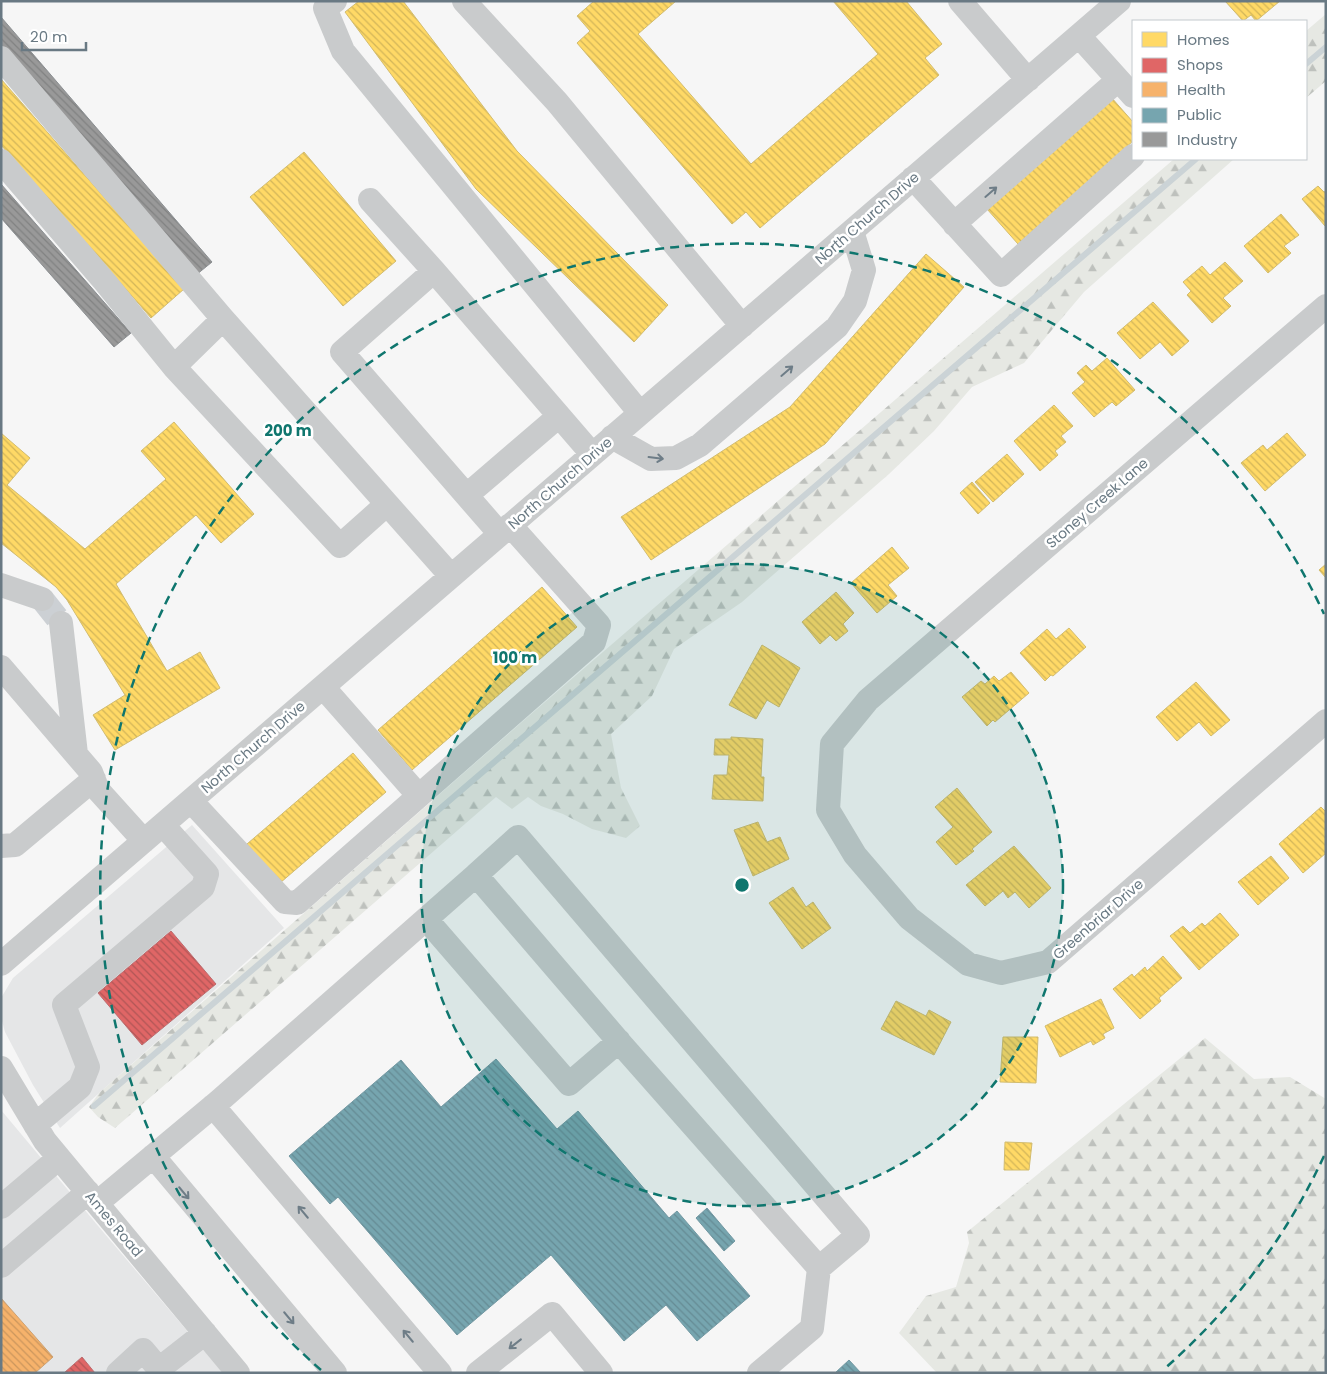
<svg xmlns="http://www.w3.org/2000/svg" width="1327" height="1374" viewBox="0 0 1327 1374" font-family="Poppins,sans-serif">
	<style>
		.built { fill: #e5e6e7 }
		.forest { fill: url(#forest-firs) }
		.homes { fill: url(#homes-back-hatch); stroke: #d2bc6f }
		.shops { fill: url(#shops-back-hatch); stroke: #bc6c6f }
		.health { fill: url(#health-back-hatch); stroke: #cca172 }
		.public { fill: url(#public-back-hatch); stroke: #7298a2 }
		.industry { fill: url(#industry-back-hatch); stroke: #8b8f92 }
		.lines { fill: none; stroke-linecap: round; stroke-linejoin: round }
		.stream { stroke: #cbd3d6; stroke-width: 6 }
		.minor-tunnel { stroke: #ccd0d4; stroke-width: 24; stroke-dasharray: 24 12; stroke-linecap: butt }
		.minor { stroke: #c9cbcc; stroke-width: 24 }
		.oneway { stroke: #6e7d87 }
		.ring { fill: none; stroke: #0f766e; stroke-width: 2.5; stroke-dasharray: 9 6 }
		.labels { text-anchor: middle; stroke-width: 5; stroke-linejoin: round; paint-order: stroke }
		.street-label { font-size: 14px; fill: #697983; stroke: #fff }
		.centre { fill: #0f766e; stroke: #fff; stroke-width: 2.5 }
		.ring-label { font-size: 15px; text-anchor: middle; font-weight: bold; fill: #0f766e; stroke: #fff; stroke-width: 5; stroke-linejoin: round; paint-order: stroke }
	</style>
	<defs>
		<pattern id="forest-firs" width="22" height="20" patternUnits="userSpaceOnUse" patternTransform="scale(1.25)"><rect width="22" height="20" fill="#e6e8e3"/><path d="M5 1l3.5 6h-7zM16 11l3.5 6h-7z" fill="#bec1bd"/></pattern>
		<pattern id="homes-back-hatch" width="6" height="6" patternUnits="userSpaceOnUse" patternTransform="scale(1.25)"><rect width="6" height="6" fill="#ffd966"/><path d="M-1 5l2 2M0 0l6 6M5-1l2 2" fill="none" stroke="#d2b559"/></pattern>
		<pattern id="shops-back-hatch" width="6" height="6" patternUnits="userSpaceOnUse" patternTransform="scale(1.25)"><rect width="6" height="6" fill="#e06666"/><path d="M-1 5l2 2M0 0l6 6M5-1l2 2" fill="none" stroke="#b05656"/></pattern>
		<pattern id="health-back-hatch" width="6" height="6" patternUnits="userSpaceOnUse" patternTransform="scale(1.25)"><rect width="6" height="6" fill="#f6b26b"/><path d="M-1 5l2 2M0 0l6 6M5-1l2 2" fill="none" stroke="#cb965d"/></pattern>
		<pattern id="public-back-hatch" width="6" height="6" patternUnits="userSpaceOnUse" patternTransform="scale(1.25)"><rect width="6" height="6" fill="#76a5af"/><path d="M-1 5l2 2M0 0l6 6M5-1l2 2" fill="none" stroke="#658b94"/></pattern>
		<pattern id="industry-back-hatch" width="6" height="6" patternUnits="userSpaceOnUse" patternTransform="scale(1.25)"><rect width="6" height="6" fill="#999"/><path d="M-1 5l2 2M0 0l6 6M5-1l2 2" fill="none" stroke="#818282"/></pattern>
	</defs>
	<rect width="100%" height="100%" fill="#f6f6f6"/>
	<path class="built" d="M192 825 284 928 60 1128 33 1085 5 1032 1 1017V998L13 978Z
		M1 1110 104 1233 223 1373H1Z"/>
	<path class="forest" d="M1326 14V81L1306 98V31Z
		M1174 159H1234L1084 292 1024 363 972 387 934 431 889 474 742 602 674 649 652 696 611 734 621 788 640 826 626 838 592 829 563 814 541 806 528 797 512 809 496 797 115 1128 98 1117 89 1107 99 1093 523 721Z
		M1205 1038 1254 1079 1290 1077 1326 1099V1373H937L899 1333 926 1296 956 1287 969 1243 967 1232Z"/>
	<path class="homes" d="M359 1H403L517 151 668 305 634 342 476 189 345 12Z
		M594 1H676L638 34 751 164 878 54 833 1H906L942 44 925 58 939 75 760 228 746 212 732 224 577 43 590 31 577 16Z
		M1225 1H1280L1256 21 1251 15 1243 21Z
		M1 79 184 289 151 318 1 145Z
		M1111 97 1133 122V141L1018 244 987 209Z
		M304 152 396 261 343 306 250 197Z
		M1318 186 1324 192 1326 191 1325 226 1302 199Z
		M1281 214 1299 235 1284 246 1291 253 1268 273 1244 246Z
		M926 254 964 287 825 444 651 560 621 517 790 407Z
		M1225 262 1243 281 1223 298 1231 306 1212 323 1187 295 1191 291 1183 282 1202 266 1210 275Z
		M1153 302 1189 341 1172 356 1160 342 1140 359 1117 333Z
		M1107 358 1135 390 1116 406 1112 402 1094 417 1072 393 1085 382 1077 373 1086 365 1092 371Z
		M1054 405 1073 426 1061 436 1066 442 1055 451 1058 455 1040 471 1014 441Z
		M174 422 254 514 221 543 196 515 116 584 167 671 200 652 220 688 115 750 93 715 125 695 67 600 56 587 1 543V433L30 458 7 485 85 549 166 479 141 451Z
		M1287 433 1306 455 1265 491 1241 463 1263 445 1267 450Z
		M1007 454 1024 474 993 502 975 482Z
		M972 482 990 503 978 514 960 493Z
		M892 547 909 568 888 585 897 596 877 613 851 583Z
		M1326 564V578L1319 570Z
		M542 587 577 627 412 770 378 730Z
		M836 592 854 613 843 624 848 631 836 641 830 635 820 644 802 622Z
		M1069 628 1086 647 1053 676 1051 675 1045 681 1020 653 1047 629 1056 639Z
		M762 645 800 668 779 707 767 700 756 719 729 705Z
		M1011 672 1029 693 995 722 993 720 987 726 962 697 981 681 985 684 994 676 999 681Z
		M1196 682 1230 720 1211 736 1199 722 1177 741 1156 717Z
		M731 737 763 739 761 777H764L763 801 712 799 714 775H727L729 755H714L715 739H731Z
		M353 753 386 792 280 883 247 844Z
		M957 788 992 832 972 849 974 851 956 865 936 842 953 827 935 807Z
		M1321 807 1326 812V853L1303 873 1279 844Z
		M758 822 767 842 780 837 789 859 753 876 734 830Z
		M1014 846 1051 888 1029 908 1015 892 1008 898 1003 891 985 906 966 885Z
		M1271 856 1289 878 1258 905 1238 882Z
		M793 887 806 907 813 902 831 928 802 949 769 903Z
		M1220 913 1239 935 1199 970 1170 936 1183 926 1190 933 1202 923 1205 926Z
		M1163 956 1182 978 1159 998 1161 1001 1140 1019 1113 989 1132 974 1134 977 1145 967 1147 971Z
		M1101 999 1114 1028 1103 1034 1105 1038 1093 1045 1091 1041 1060 1057 1045 1026Z
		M896 1001 926 1016 929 1010 951 1022 934 1055 881 1029Z
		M1003 1037H1038L1036 1083 1000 1082Z
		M1005 1142 1032 1143 1029 1170H1004Z"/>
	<path class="shops" d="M171 931 216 984 142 1045 98 993Z
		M82 1357 95 1373H64Z"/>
	<path class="health" d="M1 1298 53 1357 35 1373H1Z"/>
	<path class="public" d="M496 1059 557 1129 578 1111 669 1218 677 1211 750 1296 697 1341 666 1305 624 1341 551 1255 457 1335 338 1197 330 1204 289 1156 401 1060 441 1107Z
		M707 1208 735 1241 724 1251 696 1218Z
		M849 1360 861 1373H835Z"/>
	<path class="industry" d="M1 17 212 262 196 275 1 49Z
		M1 184 131 333 114 347 1 218Z"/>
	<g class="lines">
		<path class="stream" d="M1306 64 1326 47
			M94 1106 1196 159"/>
		<path class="minor-tunnel" d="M42 599 61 623"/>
		<path class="minor" d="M335 1 325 8 343 51 640 413
			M464 1 557 102 742 326
			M960 1 1028 80
			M1079 36 1133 96
			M1 58 223 319
			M1 161 105 282 174 367
			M913 178 1001 275 1133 156
			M370 200 434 271 592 454
			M954 224 1118 80
			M434 271 342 352 500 534
			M1326 306 868 700 832 744 828 810 855 855 909 918 968 964 1001 973 1048 962 1326 721
			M612 437 651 459 676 458 700 445 837 327 855 301 864 270 852 231
			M467 495 559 416
			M387 504 340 546 174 367 223 319 451 576
			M1 585 42 599
			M61 623 76 754
			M1 667 91 772 98 790 144 841
			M323 687 419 796
			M191 801 285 902 297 903 594 642 599 625 510 525
			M1 846 15 845 94 779
			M476 875 518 837 858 1235 819 1268 812 1328 759 1373
			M426 919 569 1084 619 1041
			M1 964 1119 1
			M1 1068 45 1141 238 1373
			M213 1106 440 1373
			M35 1125 80 1087 88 1067 64 1005 203 887 207 874 163 825
			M153 1156 335 1373
			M97 1203 218 1102 476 875 621 1044 819 1268
			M1 1207 59 1158
			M1 1266 88 1192
			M118 1373 143 1350 159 1369 205 1333
			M478 1373 552 1314 601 1373"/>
	</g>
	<defs><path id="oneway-shaft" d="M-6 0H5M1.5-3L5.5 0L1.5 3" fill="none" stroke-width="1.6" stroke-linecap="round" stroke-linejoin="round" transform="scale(1.25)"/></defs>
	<g class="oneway">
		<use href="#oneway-shaft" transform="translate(991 192) rotate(-41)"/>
		<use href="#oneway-shaft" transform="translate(787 371) rotate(-41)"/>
		<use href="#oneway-shaft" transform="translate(656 458) rotate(7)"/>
		<use href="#oneway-shaft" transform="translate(184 1193) rotate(50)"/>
		<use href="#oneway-shaft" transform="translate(303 1212) rotate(-130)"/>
		<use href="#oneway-shaft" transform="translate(289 1318) rotate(50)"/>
		<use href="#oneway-shaft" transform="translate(408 1336) rotate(-130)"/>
		<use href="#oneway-shaft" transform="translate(515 1344) rotate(142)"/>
	</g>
	<circle cx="742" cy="885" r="321" fill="#0f766e" fill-opacity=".12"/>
	<g class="ring">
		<circle cx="742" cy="885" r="321"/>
		<path d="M1324 1156A642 642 0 0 1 1163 1370M321 1370A642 642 0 1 1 1324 614"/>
	</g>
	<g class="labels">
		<g class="street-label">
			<text transform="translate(867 218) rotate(-41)" y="5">North Church Drive</text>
			<text transform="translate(560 483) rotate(-41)" y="5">North Church Drive</text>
			<text transform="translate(1097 503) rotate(-41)" y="5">Stoney Creek Lane</text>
			<text transform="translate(253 747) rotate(-41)" y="5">North Church Drive</text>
			<text transform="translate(1098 919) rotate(-41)" y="5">Greenbriar Drive</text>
			<text transform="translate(114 1224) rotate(50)" y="5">Ames Road</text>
		</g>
	</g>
	<circle cx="742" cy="885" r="8" class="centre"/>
	<g class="ring-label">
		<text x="288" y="436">200 m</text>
		<text x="515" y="663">100 m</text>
	</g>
	<rect width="1327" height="1374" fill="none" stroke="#697983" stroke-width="5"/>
	<rect x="1132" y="20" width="175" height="140" fill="#ffffff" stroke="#c3c9cd"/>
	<rect x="1142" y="32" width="25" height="15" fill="#ffd966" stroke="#c3c9cd"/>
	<text x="1177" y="45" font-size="15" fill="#697983">Homes</text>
	<rect x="1142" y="58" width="25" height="15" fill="#e06666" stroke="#c3c9cd"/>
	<text x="1177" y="70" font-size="15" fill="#697983">Shops</text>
	<rect x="1142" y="82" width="25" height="15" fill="#f6b26b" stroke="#c3c9cd"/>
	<text x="1177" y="95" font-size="15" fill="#697983">Health</text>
	<rect x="1142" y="108" width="25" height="15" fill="#76a5af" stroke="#c3c9cd"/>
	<text x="1177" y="120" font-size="15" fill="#697983">Public</text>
	<rect x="1142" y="132" width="25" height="15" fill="#999999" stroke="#c3c9cd"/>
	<text x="1177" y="145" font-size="15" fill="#697983">Industry</text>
	<path d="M22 42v8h64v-8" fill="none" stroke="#697983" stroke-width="2.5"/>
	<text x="30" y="42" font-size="15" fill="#697983" stroke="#ffffff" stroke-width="4" paint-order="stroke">20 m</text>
</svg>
